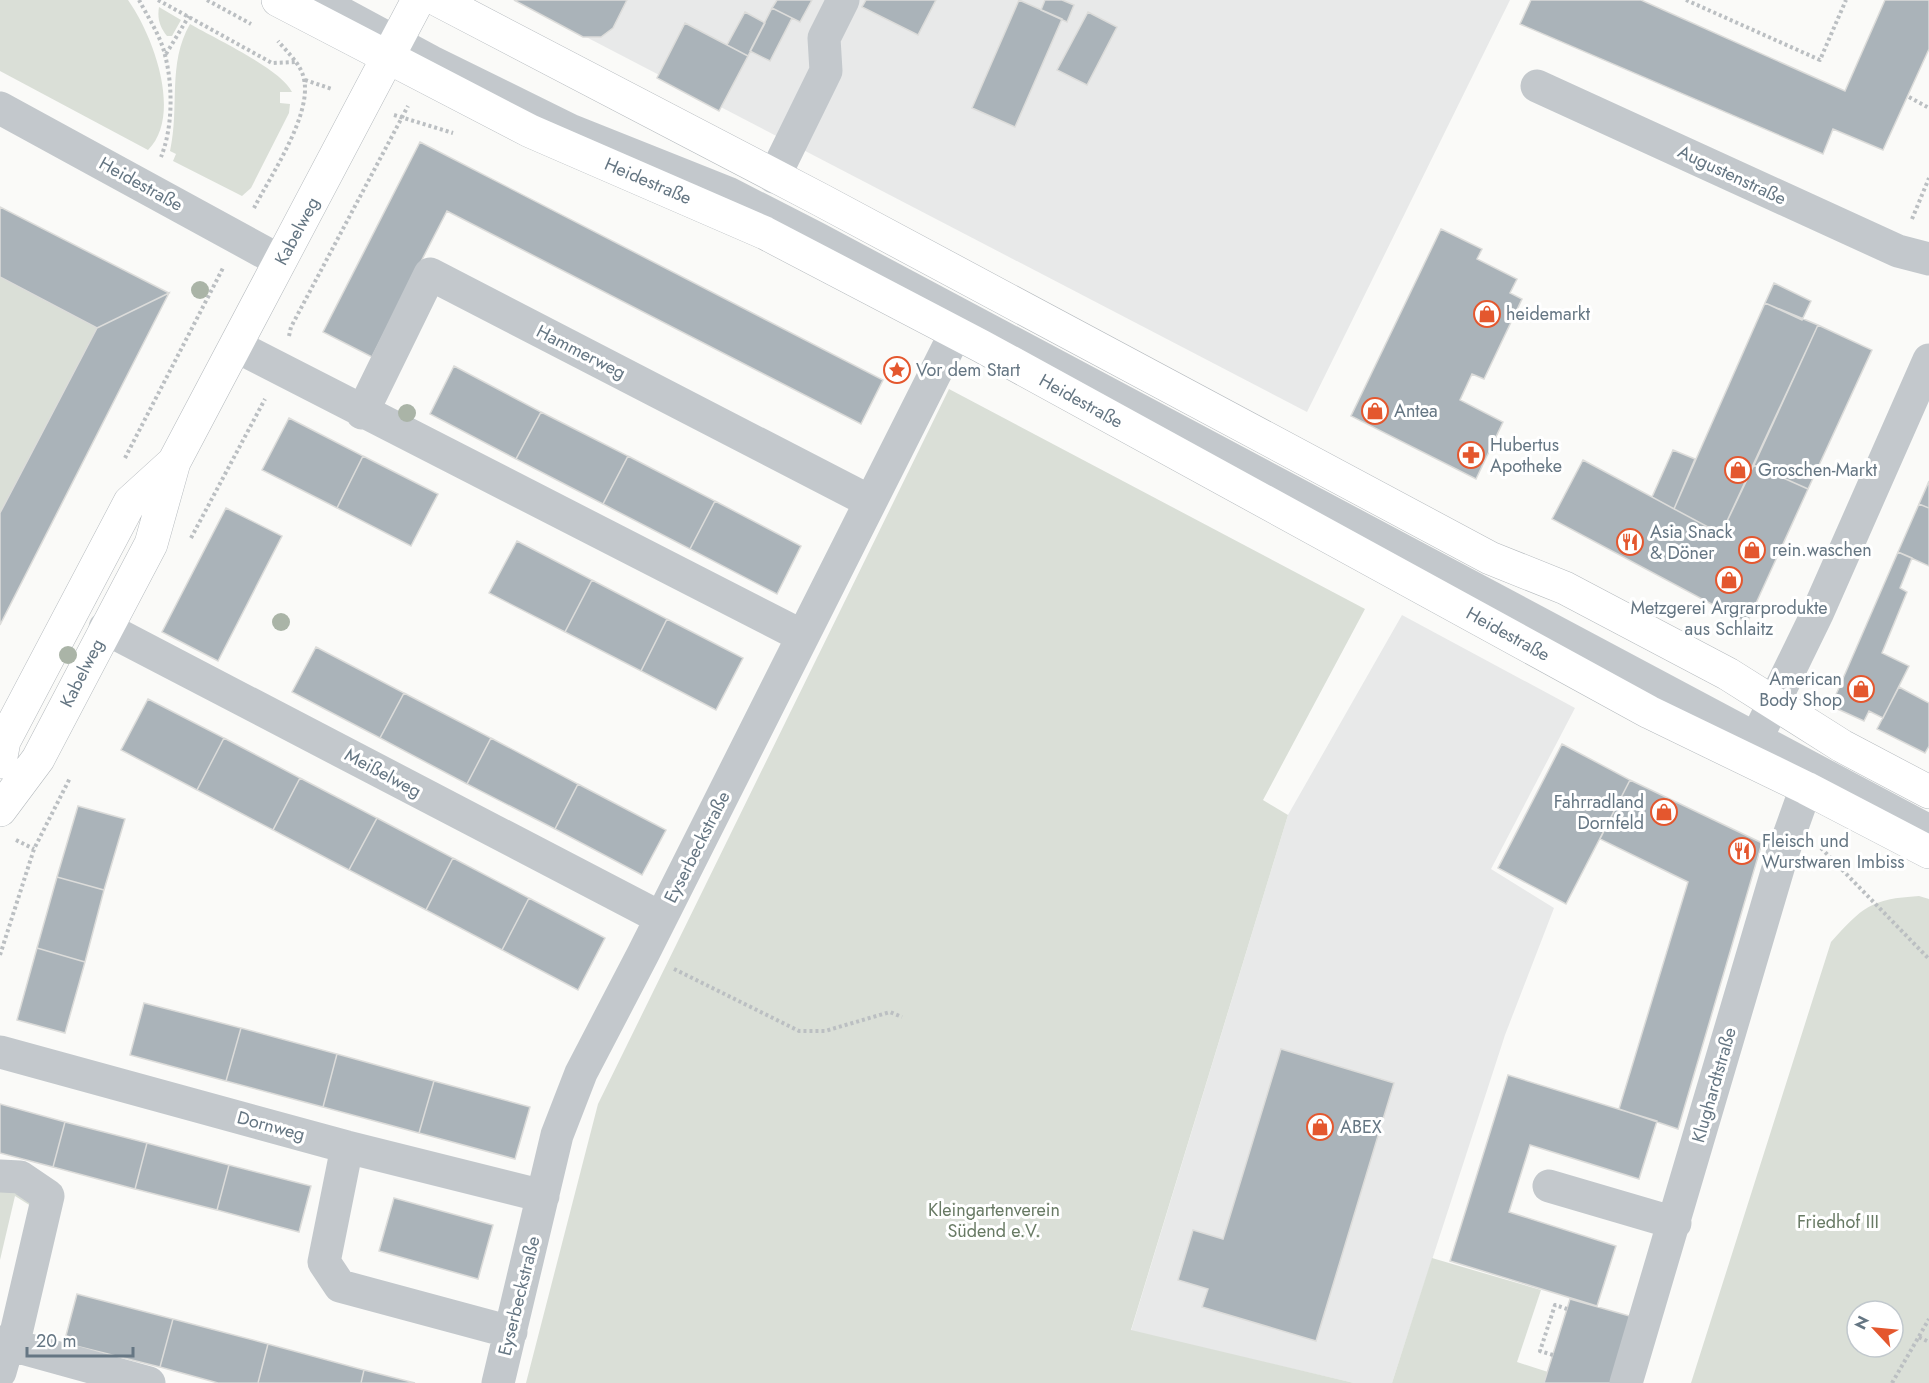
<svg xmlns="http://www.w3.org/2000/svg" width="1929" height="1383" viewBox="0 0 1929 1383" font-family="Jost,sans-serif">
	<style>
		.built { fill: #e8e9e9 }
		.green { fill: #dadfd7; fill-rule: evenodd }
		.building { fill: #aab3b9; stroke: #dcdcda; stroke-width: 1.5 }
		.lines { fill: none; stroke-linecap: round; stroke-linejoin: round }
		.major-casing { stroke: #b5babe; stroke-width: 34 }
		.path { stroke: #bbbfc2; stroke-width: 4; stroke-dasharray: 3 3; stroke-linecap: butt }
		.minor { stroke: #c3c8cc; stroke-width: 33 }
		.major { stroke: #fff; stroke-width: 33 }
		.tree { fill: #aab4a7 }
		.labels { text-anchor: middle; stroke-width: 6; stroke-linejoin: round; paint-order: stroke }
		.street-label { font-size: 18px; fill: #657683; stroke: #fff }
		.poi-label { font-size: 18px; fill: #657683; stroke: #fff; text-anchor: start }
		.park-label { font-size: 18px; fill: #687a64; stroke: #fff }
	</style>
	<rect width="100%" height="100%" fill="#fafaf8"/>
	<path class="built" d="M515 0H1510L1307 412Z
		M1402 615 1575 708 1491 869 1554 908 1505 1035 1392 1383H1354L1131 1331 1288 815Z"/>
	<path class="green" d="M0 0H128C153 35 183 115 148 150L0 71Z
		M159 7 181 20 172 36H167C160 27 157 19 159 7Z
		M190 24C214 38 281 69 292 92H280V103L290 104 289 113 251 188 242 196 173 161 176 154 170 151C180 107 167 64 190 24Z
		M0 277 97 328 0 513Z
		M949 389 1365 609 1263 800 1288 815 1131 1330 1354 1383H526L598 1104Z
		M1919 896 1929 899V1383H1691L1831 942C1863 907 1870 899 1919 896ZM1857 1311H1893V1347H1857Z
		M14 1186 34 1208 15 1196 0 1260V1188Z
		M1432 1258 1541 1290 1517 1362 1548 1372 1544 1383H1392Z"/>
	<path class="building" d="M514 0H627L613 28 601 37H583Z
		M777 0H812L800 22 772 8Z
		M866 0H936L918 35 862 7Z
		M1019 0 1062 19 1015 127 972 108Z
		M1045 0H1062L1074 5 1067 22 1041 10Z
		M1531 0H1641L1845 91 1885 0H1929V49L1883 150 1833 129 1823 154 1520 24Z
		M772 8 792 18 770 61 750 51Z
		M745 12 765 23 748 56 727 45Z
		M1088 12 1117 27 1087 85 1057 70Z
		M685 23 748 56 719 111 657 78Z
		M420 142 883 380 861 424 447 211 372 357 323 332Z
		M0 207 169 293 97 328 0 277Z
		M1441 229 1482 249 1477 259 1517 279 1510 293 1522 299 1484 379 1472 374 1460 400 1503 422 1476 479 1351 416Z
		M1774 283 1811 301 1802 320 1765 303Z
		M169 293 0 625V513L97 328Z
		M1765 303 1818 325 1721 534 1674 509Z
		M1818 325 1872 350 1808 489 1754 465Z
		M454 366 541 412 516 459 430 414Z
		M541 412 628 456 603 504 516 459Z
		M289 418 363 456 337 508 262 470Z
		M1673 450 1695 459 1674 509 1652 497Z
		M363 456 438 494 411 546 337 508Z
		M628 456 715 501 690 549 603 504Z
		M1583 460 1721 534 1754 465 1808 489 1747 623 1552 519Z
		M1929 481V508L1919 504Z
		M715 501 801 546 777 594 690 549Z
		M1919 504 1929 508V566L1898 552Z
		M226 508 282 536 218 661 162 632Z
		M517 541 592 580 565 632 489 593Z
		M1898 552 1912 558 1900 588 1907 592 1882 653 1909 666 1883 718 1869 711 1864 721 1831 706Z
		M592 580 667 619 641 671 565 632Z
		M667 619 743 658 716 710 641 671Z
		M316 647 404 693 380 738 292 692Z
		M1899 687 1929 703V746L1925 753 1877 729Z
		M404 693 491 738 467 784 380 738Z
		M148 699 224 738 197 790 121 750Z
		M224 738 300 778 273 830 197 790Z
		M491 738 578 784 555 829 467 784Z
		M1562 744 1630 780 1566 904 1498 868Z
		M300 778 377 818 349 870 273 830Z
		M1630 780 1762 843 1678 1129 1619 1109 1688 882 1600 839Z
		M578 784 666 830 642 875 555 829Z
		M78 806 125 819 104 890 57 877Z
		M377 818 453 858 426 910 349 870Z
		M453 858 529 898 502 950 426 910Z
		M57 877 104 890 85 962 37 948Z
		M529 898 605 938 578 990 502 950Z
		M37 948 85 962 65 1033 17 1020Z
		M144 1003 241 1028 226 1081 130 1055Z
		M241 1028 337 1054 323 1107 226 1081Z
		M1281 1049 1394 1083 1316 1341 1202 1307 1208 1289 1178 1280 1193 1230 1223 1239Z
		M337 1054 434 1081 419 1133 323 1107Z
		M1508 1075 1657 1121 1639 1179 1530 1145 1509 1212 1616 1246 1597 1306 1450 1261Z
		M434 1081 530 1107 515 1159 419 1133Z
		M0 1104 65 1122 53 1167 0 1153Z
		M65 1122 147 1143 135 1189 53 1167Z
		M147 1143 229 1165 217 1210 135 1189Z
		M229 1165 311 1186 299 1232 217 1210Z
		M394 1198 493 1225 478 1279 379 1251Z
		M77 1294 173 1319 160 1367 64 1343Z
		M1570 1299 1633 1317 1611 1383H1544Z
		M173 1319 268 1344 258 1383H218L160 1367Z
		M268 1344 364 1370 361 1383H258Z
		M364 1370 415 1383H361Z"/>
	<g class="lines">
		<defs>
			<path id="major" d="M278 0 530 131 765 233 981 346 1649 712 1806 788 1929 852
				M438 0 821 200 1490 558 1565 588 1728 674 1842 746 1929 792
				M0 762 4 741 130 502 174 462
				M0 810 38 759 151 544 174 462 418 0"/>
		</defs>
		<use href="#major" class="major-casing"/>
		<path class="path" d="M139 0C148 17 161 37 165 55 173 86 173 127 161 157
			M158 0 272 63 295 62
			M207 0 251 24
			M1686 0 1820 60 1846 0
			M166 54 189 16
			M305 80 332 89
			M1909 97 1929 108
			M394 115 453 133
			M254 208C271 175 312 115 304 79 301 64 287 52 278 41
			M1912 219 1929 178
			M289 336 291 327 408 106
			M125 458 223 268
			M191 538 265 399
			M16 840 34 849
			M1821 848 1929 959
			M0 955 34 849 70 778
			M674 969 799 1031H825L890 1012 902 1017
			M1919 1337 1929 1342
			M1553 1355 1540 1351 1555 1305 1567 1309
			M1892 1383 1929 1319"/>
		<path class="minor" d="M317 0 432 62 570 130 728 193 816 238 1929 831
			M1537 86 1898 251 1929 259
			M0 108 280 261
			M774 177 826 71 824 38 843 0
			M236 346 802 636
			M362 413 430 274 869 501
			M105 628 661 918
			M1761 729 1817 614 1929 360
			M0 1052 347 1147 543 1196
			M347 1147 324 1262 340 1286 511 1332
			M0 1176 20 1177 48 1196 13 1346
			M1549 1186 1675 1223
			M0 1342 149 1383
			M0 1372 8 1344
			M498 1383 557 1135 581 1073 643 954 956 332
			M1626 1383 1782 855 1806 788"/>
		<use href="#major" class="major"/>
	</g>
	<g class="tree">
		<circle cx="200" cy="290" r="9"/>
		<circle cx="407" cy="413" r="9"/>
		<circle cx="281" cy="622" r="9"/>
		<circle cx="68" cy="655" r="9"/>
	</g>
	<defs>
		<symbol id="shop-ring" viewBox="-11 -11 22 22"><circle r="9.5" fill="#fff" stroke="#e4572e" stroke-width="1.5"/><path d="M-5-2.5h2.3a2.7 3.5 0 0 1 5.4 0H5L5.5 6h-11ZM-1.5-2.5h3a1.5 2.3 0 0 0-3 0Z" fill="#e4572e"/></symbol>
		<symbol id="sight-ring" viewBox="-11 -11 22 22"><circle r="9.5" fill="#fff" stroke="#e4572e" stroke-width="1.5"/><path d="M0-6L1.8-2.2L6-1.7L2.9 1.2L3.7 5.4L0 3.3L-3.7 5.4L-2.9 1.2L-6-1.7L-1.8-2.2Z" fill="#e4572e"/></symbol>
		<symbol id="pharmacy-ring" viewBox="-11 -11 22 22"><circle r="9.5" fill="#fff" stroke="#e4572e" stroke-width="1.5"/><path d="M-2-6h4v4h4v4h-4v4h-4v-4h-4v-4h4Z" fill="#e4572e"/></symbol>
		<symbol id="restaurant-ring" viewBox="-11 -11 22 22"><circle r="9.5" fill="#fff" stroke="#e4572e" stroke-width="1.5"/><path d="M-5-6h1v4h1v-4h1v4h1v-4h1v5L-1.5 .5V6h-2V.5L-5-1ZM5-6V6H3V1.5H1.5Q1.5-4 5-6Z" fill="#e4572e"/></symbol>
	</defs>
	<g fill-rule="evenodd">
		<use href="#shop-ring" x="1472" y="299" width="30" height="30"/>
		<use href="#sight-ring" x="882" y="355" width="30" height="30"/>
		<use href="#shop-ring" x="1360" y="396" width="30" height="30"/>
		<use href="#pharmacy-ring" x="1456" y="440" width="30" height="30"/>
		<use href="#shop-ring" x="1723" y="455" width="30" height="30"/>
		<use href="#restaurant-ring" x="1615" y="527" width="30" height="30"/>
		<use href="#shop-ring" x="1737" y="535" width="30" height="30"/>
		<use href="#shop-ring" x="1714" y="565" width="30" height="30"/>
		<use href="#shop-ring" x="1846" y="674" width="30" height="30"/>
		<use href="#shop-ring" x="1649" y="797" width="30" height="30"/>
		<use href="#restaurant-ring" x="1727" y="836" width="30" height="30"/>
		<use href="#shop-ring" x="1305" y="1112" width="30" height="30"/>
	</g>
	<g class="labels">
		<g class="street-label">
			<text transform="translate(1732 175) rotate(25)" y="6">Augustenstraße</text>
			<text transform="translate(648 181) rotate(23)" y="6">Heidestraße</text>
			<text transform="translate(141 184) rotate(29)" y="6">Heidestraße</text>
			<text transform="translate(297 231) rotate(-62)" y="6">Kabelweg</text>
			<text transform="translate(581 352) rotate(27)" y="6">Hammerweg</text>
			<text transform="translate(1081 401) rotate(29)" y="6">Heidestraße</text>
			<text transform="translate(1508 634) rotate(29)" y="6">Heidestraße</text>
			<text transform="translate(82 673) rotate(-63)" y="6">Kabelweg</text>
			<text transform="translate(383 773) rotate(28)" y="6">Meißelweg</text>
			<text transform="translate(697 847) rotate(-63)" y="6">Eyserbeckstraße</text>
			<text transform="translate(1714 1085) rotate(-74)" y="6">Klughardtstraße</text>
			<text transform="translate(271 1126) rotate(15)" y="6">Dornweg</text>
			<text transform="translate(519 1296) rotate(-76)" y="6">Eyserbeckstraße</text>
		</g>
		<g class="poi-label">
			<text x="1506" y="320">heidemarkt</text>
			<text x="916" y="376">Vor dem Start</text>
			<text x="1394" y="417">Antea</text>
			<text x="1490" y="451">Hubertus<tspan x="1490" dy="21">Apotheke</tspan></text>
			<text x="1758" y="476">Groschen-Markt</text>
			<text x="1650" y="538">Asia Snack<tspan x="1650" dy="21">&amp; Döner</tspan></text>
			<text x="1772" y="556">rein.waschen</text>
			<text x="1729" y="614" text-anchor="middle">Metzgerei Argrarprodukte<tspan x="1729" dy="21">aus Schlaitz</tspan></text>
			<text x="1842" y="685" text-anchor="end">American<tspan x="1842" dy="21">Body Shop</tspan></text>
			<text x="1644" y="808" text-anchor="end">Fahrradland<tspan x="1644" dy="21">Dornfeld</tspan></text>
			<text x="1762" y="847">Fleisch und<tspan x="1762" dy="21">Wurstwaren Imbiss</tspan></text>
			<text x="1340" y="1133">ABEX</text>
		</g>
		<g class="park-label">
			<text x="994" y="1216">Kleingartenverein<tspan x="994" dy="21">Südend e.V.</tspan></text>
			<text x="1838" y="1228">Friedhof III</text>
		</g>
	</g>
	<g transform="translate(1875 1329) rotate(296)"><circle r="28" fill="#ffffff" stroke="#c1c8cd" stroke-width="1.5"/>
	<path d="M0-4.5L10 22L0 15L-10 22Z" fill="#e4572e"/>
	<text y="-9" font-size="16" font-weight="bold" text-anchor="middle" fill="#657683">N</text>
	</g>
	<path d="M27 1347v9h106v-9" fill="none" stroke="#657683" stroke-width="3"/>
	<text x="36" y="1347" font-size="18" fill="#657683" stroke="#ffffff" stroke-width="4.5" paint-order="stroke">20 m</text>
</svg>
